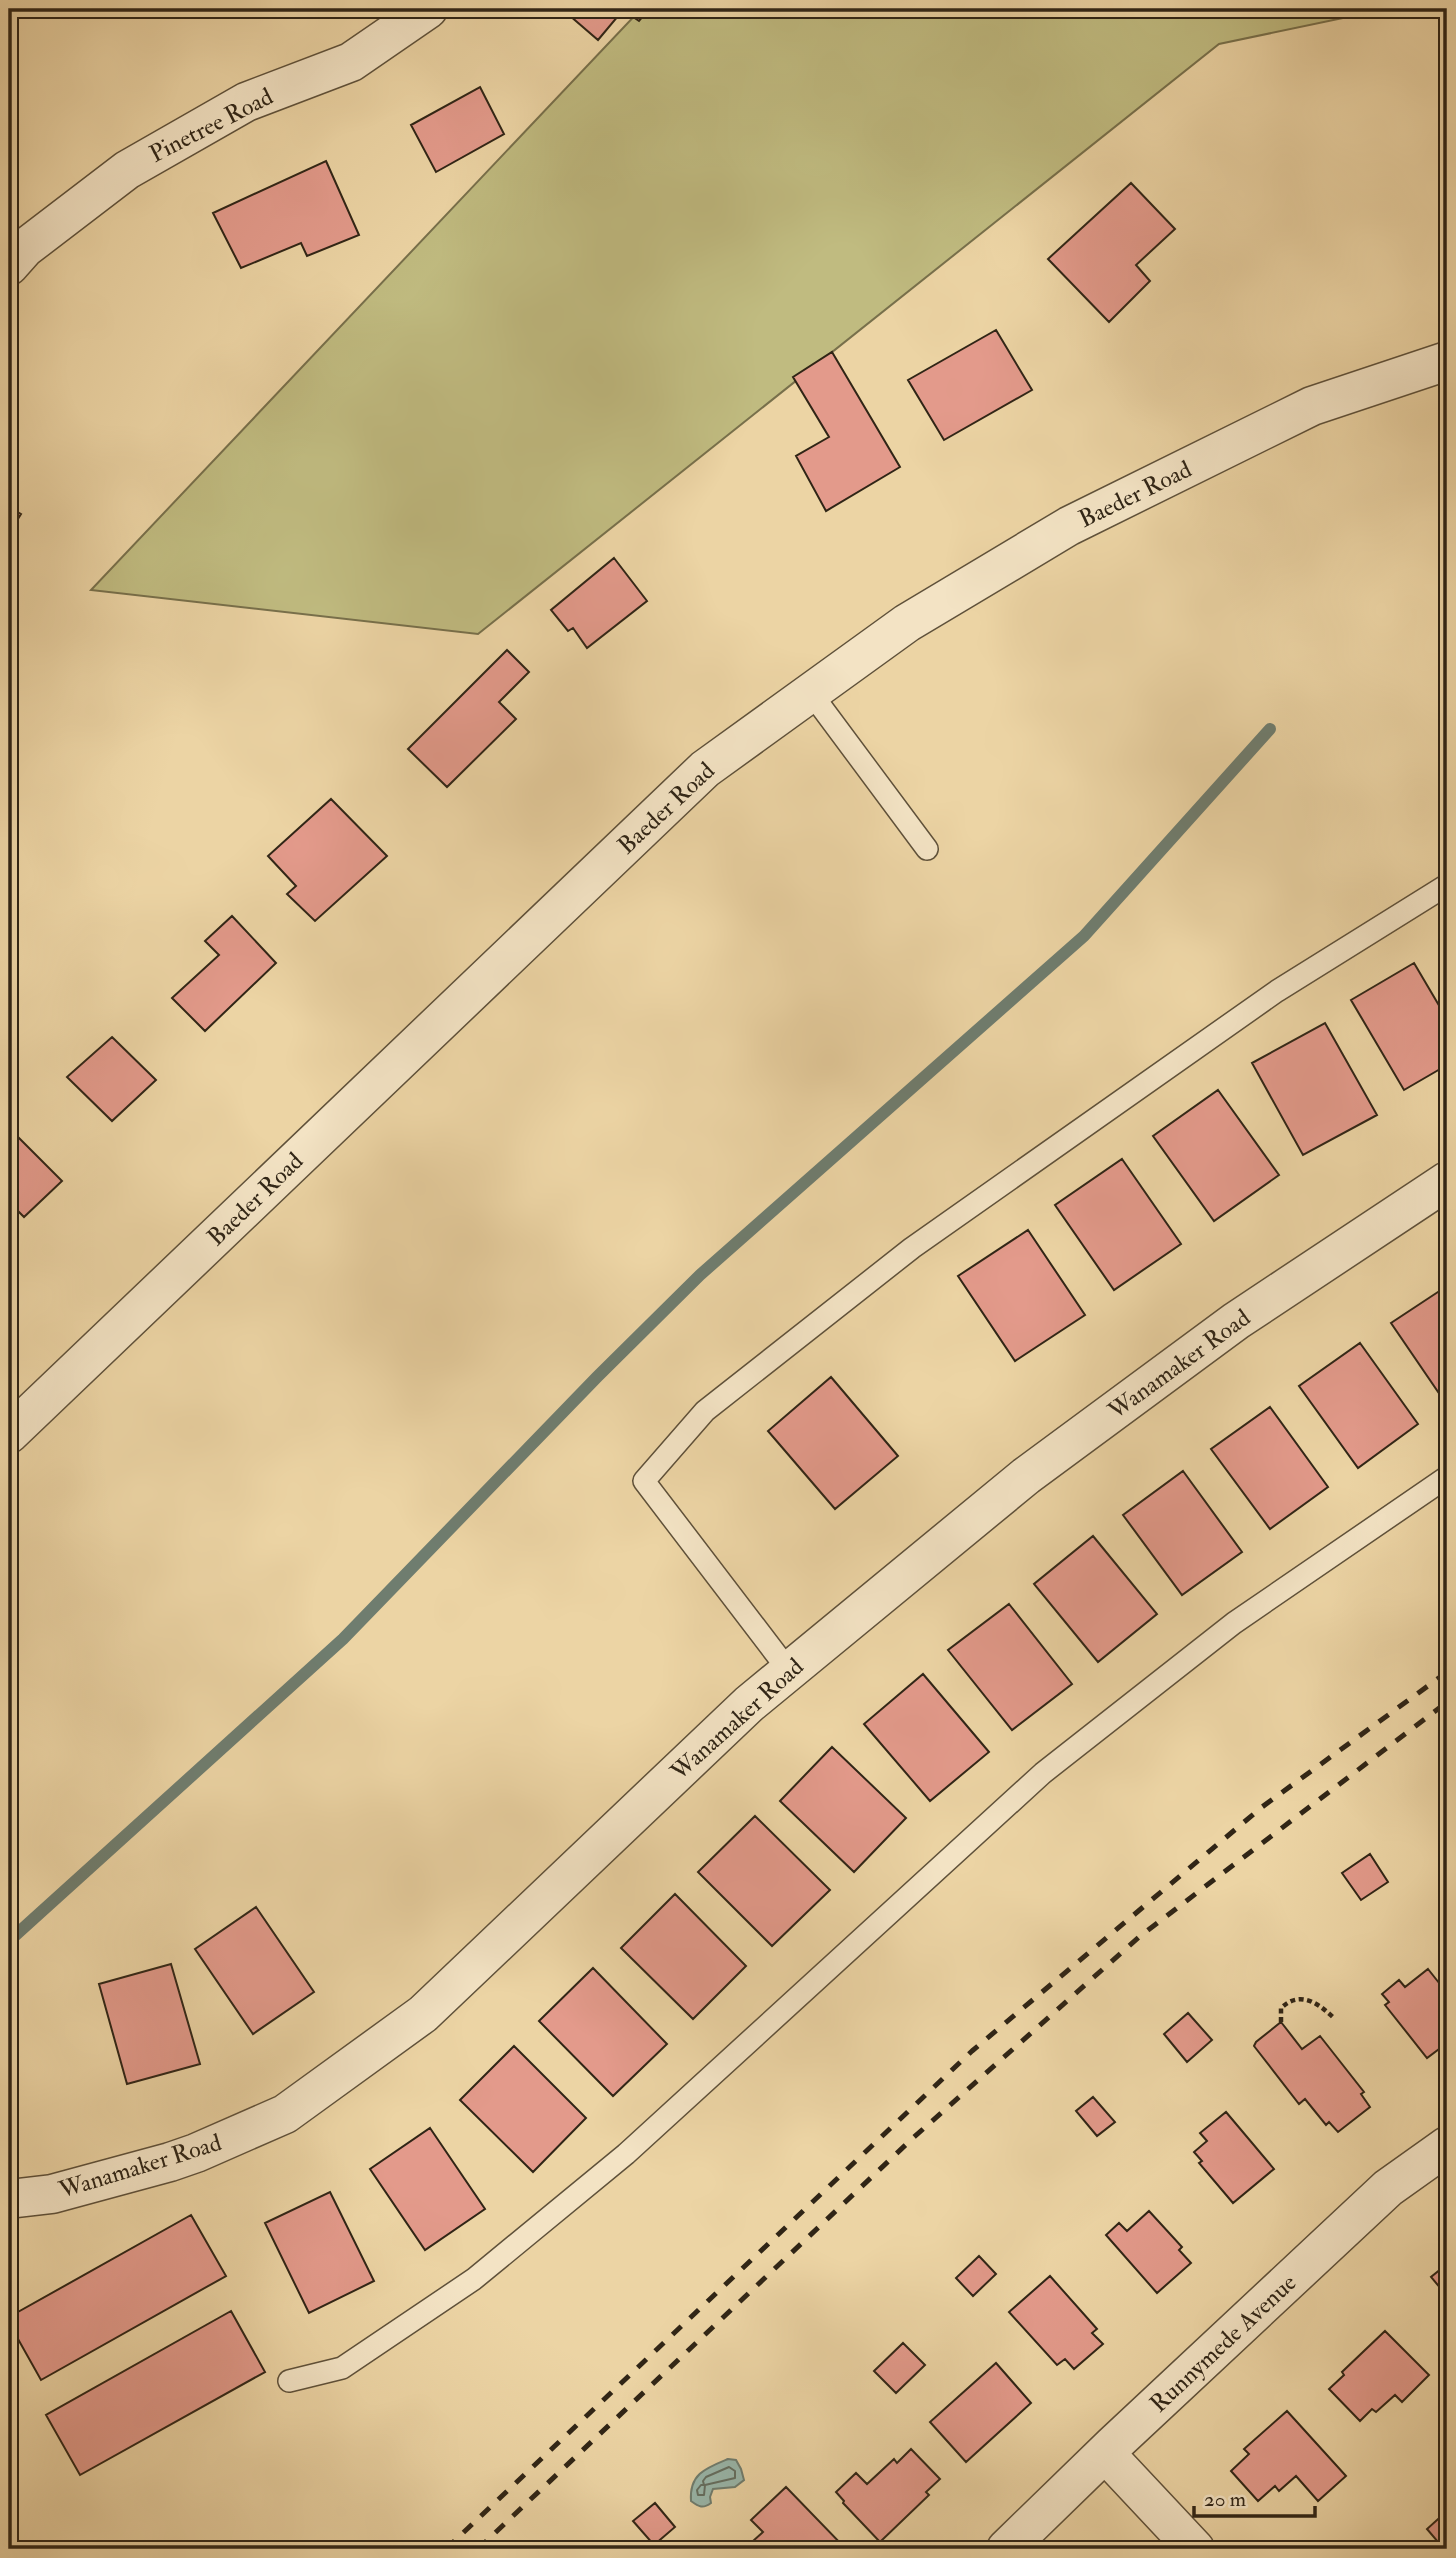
<svg xmlns="http://www.w3.org/2000/svg" width="1456" height="2558" viewBox="0 0 1456 2558" font-family="'IM FELL Double Pica',serif">
	<style>
		.green { fill: #c0bb80; stroke: #78704b; stroke-width: 2 }
		.water { fill: #99b7ab; stroke: #6f7d6f; stroke-width: 2 }
		.lines { fill: none; stroke-linecap: round; stroke-linejoin: round }
		.shore { stroke: #646e60; stroke-width: 2 }
		.stream { stroke: #6f7d6f; stroke-width: 12 }
		.building { fill: #e39a8b; stroke: #302516; stroke-width: 2 }
		.service-casing { stroke: #5f513a; stroke-width: 24 }
		.minor-casing { stroke: #5f513a; stroke-width: 41 }
		.path { stroke: #302516; stroke-width: 4.5; stroke-dasharray: 5 3.5; stroke-linecap: butt }
		.service { stroke: #f3e3c4; stroke-width: 21 }
		.minor { stroke: #f3e3c4; stroke-width: 38 }
		.rail { stroke: #302516; stroke-width: 5; stroke-dasharray: 12 12; stroke-linecap: butt }
		.labels { text-anchor: middle; stroke-width: 6; stroke-linejoin: round; paint-order: stroke }
		.street-label { font-size: 24px; fill: #302516; stroke: #f3e3c4 }
	</style>
	<rect width="100%" height="100%" fill="#ecd4a4"/>
	<filter id="stains"><feTurbulence type="fractalNoise" baseFrequency=".00286" numOctaves="4"/><feColorMatrix values="0 0 0 0 .2 0 0 0 0 .09 0 0 0 0 .02 0 0 0 .5 -.17"/></filter>
	<radialGradient id="worn" r=".72"><stop offset=".6" stop-color="#630" stop-opacity="0"/><stop offset="1" stop-color="#630" stop-opacity=".3"/></radialGradient>
	<path class="green" d="M641 9H1386L1219 44 478 634 91 590Z"/>
	<path class="water" d="M728 2459 736 2460 741 2469 744 2480 735 2487 713 2489 710 2497 711 2503C703 2509 699 2507 691 2501 689 2474 706 2468 728 2459Z"/>
	<g class="lines">
		<path class="shore" d="M729 2467 735 2471V2478L705 2485 704 2495H698L697 2490 701 2485H704L703 2481 706 2477Z"/>
		<path class="stream" d="M9 1941 343 1639 597 1377 700 1275 1084 936 1270 729"/>
	</g>
	<path class="building" d="M562 9H649L639 21 623 10 598 40Z
		M480 87 504 134 436 172 411 125Z
		M326 161 359 235 307 256 301 243 241 268 213 213Z
		M1131 183 1175 229 1136 265 1150 281 1109 322 1048 259Z
		M996 330 1032 390 944 440 908 380Z
		M832 352 900 467 826 511 796 456 829 437 793 377Z
		M9 507 21 514 9 533Z
		M614 558 647 601 587 648 573 628 568 631 551 610Z
		M507 650 529 672 499 702 516 719 447 787 408 749Z
		M331 799 387 856 315 921 287 894 296 886 268 856Z
		M232 916 276 963 205 1031 172 998 219 955 205 941Z
		M1414 963 1447 1019V1065L1404 1090 1351 1000Z
		M1325 1023 1377 1115 1303 1155 1252 1063Z
		M112 1037 156 1080 112 1121 67 1077Z
		M1218 1090 1279 1175 1214 1221 1153 1136Z
		M10 1129 62 1181 24 1217 9 1202Z
		M1122 1159 1181 1244 1114 1290 1055 1205Z
		M1028 1230 1085 1315 1015 1361 958 1276Z
		M1447 1286V1405L1391 1323Z
		M1360 1343 1418 1424 1358 1468 1299 1386Z
		M831 1377 898 1456 835 1509 768 1431Z
		M1270 1407 1328 1487 1270 1529 1211 1449Z
		M1183 1471 1242 1552 1182 1595 1123 1515Z
		M1093 1536 1157 1614 1098 1662 1034 1584Z
		M1009 1604 1072 1684 1012 1730 948 1650Z
		M923 1674 989 1752 930 1801 864 1724Z
		M832 1747 906 1818 854 1872 780 1801Z
		M755 1816 830 1890 772 1946 698 1872Z
		M1370 1854 1388 1882 1361 1900 1342 1873Z
		M675 1894 746 1966 693 2019 621 1948Z
		M256 1907 314 1992 253 2034 195 1949Z
		M171 1964 200 2064 127 2084 99 1984Z
		M593 1968 667 2044 613 2096 539 2021Z
		M1428 1969 1447 1993V2043L1427 2058 1385 2005 1389 2002 1382 1994 1399 1980 1405 1987Z
		M1188 2013 1212 2040 1187 2062 1164 2034Z
		M1281 2022 1302 2049 1320 2036 1364 2092 1361 2094 1370 2107 1338 2132 1329 2122 1326 2125 1305 2099 1299 2104 1254 2046 1256 2042Z
		M514 2046 586 2118 533 2172 460 2100Z
		M1093 2097 1115 2122 1097 2136 1076 2111Z
		M1226 2112 1274 2169 1233 2203 1199 2163 1202 2161 1194 2152 1207 2141 1200 2133Z
		M430 2128 485 2209 425 2250 370 2169Z
		M330 2192 374 2281 309 2313 265 2223Z
		M1149 2211 1182 2247 1179 2250 1191 2263 1157 2293 1106 2235 1119 2223 1127 2231Z
		M191 2215 226 2276 41 2380 9 2323V2317Z
		M979 2256 996 2274 973 2296 956 2278Z
		M1447 2264V2296L1431 2277Z
		M1050 2276 1097 2329 1092 2333 1103 2344 1074 2369 1065 2359 1057 2365 1009 2312Z
		M231 2311 265 2372 80 2475 46 2415Z
		M1385 2331 1429 2375 1402 2402 1395 2395 1376 2412 1372 2409 1360 2421 1329 2389 1344 2375 1342 2372Z
		M903 2343 925 2365 896 2393 874 2371Z
		M996 2363 1031 2403 966 2462 930 2422Z
		M1287 2411 1346 2476 1318 2501 1296 2476 1279 2491 1275 2486 1258 2501 1231 2471 1249 2454 1244 2449Z
		M911 2449 940 2479 926 2492 929 2495 880 2542 843 2503 844 2501 836 2492 856 2473 867 2484 894 2459 897 2463Z
		M786 2487 846 2549H761L753 2541 763 2532 751 2520Z
		M655 2503 675 2527 654 2545 633 2521Z
		M1447 2511V2549H1444L1427 2529Z"/>
	<g class="lines">
		<defs>
			<path id="service" d="M811 693 927 849
				M789 1671 644 1481 705 1411 912 1248 1277 991 1447 885
				M289 2381 342 2368 474 2279 626 2154 1043 1773 1234 1623 1447 1477"/>
			<path id="minor" d="M9 266 25 248 127 170 246 102 351 62 428 9
				M9 1434 705 769 907 623 1069 526 1312 406 1447 361
				M9 2199 52 2194 170 2162 196 2153 285 2114 423 2014 749 1704 1026 1476 1236 1321 1447 1181
				M1105 2453 1195 2549
				M1006 2549 1113 2445 1388 2188 1447 2146"/>
		</defs>
		<use href="#service" class="service-casing"/>
		<use href="#minor" class="minor-casing"/>
		<path class="path" d="M1281 2022V2008C1300 1990 1318 2003 1334 2018"/>
		<use href="#service" class="service"/>
		<use href="#minor" class="minor"/>
		<path class="rail" d="M446 2549 972 2051 1262 1807 1447 1672
			M478 2549 913 2138 1139 1937 1447 1702"/>
	</g>
	<g class="labels">
		<g class="street-label">
			<text transform="translate(211 125) rotate(-27)" y="8">Pinetree Road</text>
			<text transform="translate(1135 494) rotate(-26)" y="8">Baeder Road</text>
			<text transform="translate(666 808) rotate(-43)" y="8">Baeder Road</text>
			<text transform="translate(255 1199) rotate(-44)" y="8">Baeder Road</text>
			<text transform="translate(1179 1364) rotate(-36)" y="8">Wanamaker Road</text>
			<text transform="translate(737 1719) rotate(-42)" y="8">Wanamaker Road</text>
			<text transform="translate(140 2166) rotate(-17)" y="8">Wanamaker Road</text>
			<text transform="translate(1223 2343) rotate(-43)" y="8">Runnymede Avenue</text>
		</g>
	</g>
	<rect width="1456" height="2558" fill="none" stroke="#ecd4a4" stroke-width="35"/>
	<rect x="10" y="10" width="1435" height="2537" fill="none" stroke="#302516" stroke-width="3.5"/>
	<rect x="18" y="18" width="1421" height="2523" fill="none" stroke="#302516" stroke-width="2"/>
	<path d="M1194 2506v10h121v-10" fill="none" stroke="#302516" stroke-width="3.5"/>
	<text x="1204" y="2506" font-size="21" fill="#302516" stroke="#f3e3c4" stroke-width="5" paint-order="stroke">20 m</text>
	<rect width="100%" height="100%" filter="url(#stains)"/>
	<rect width="100%" height="100%" fill="url(#worn)"/>
</svg>
